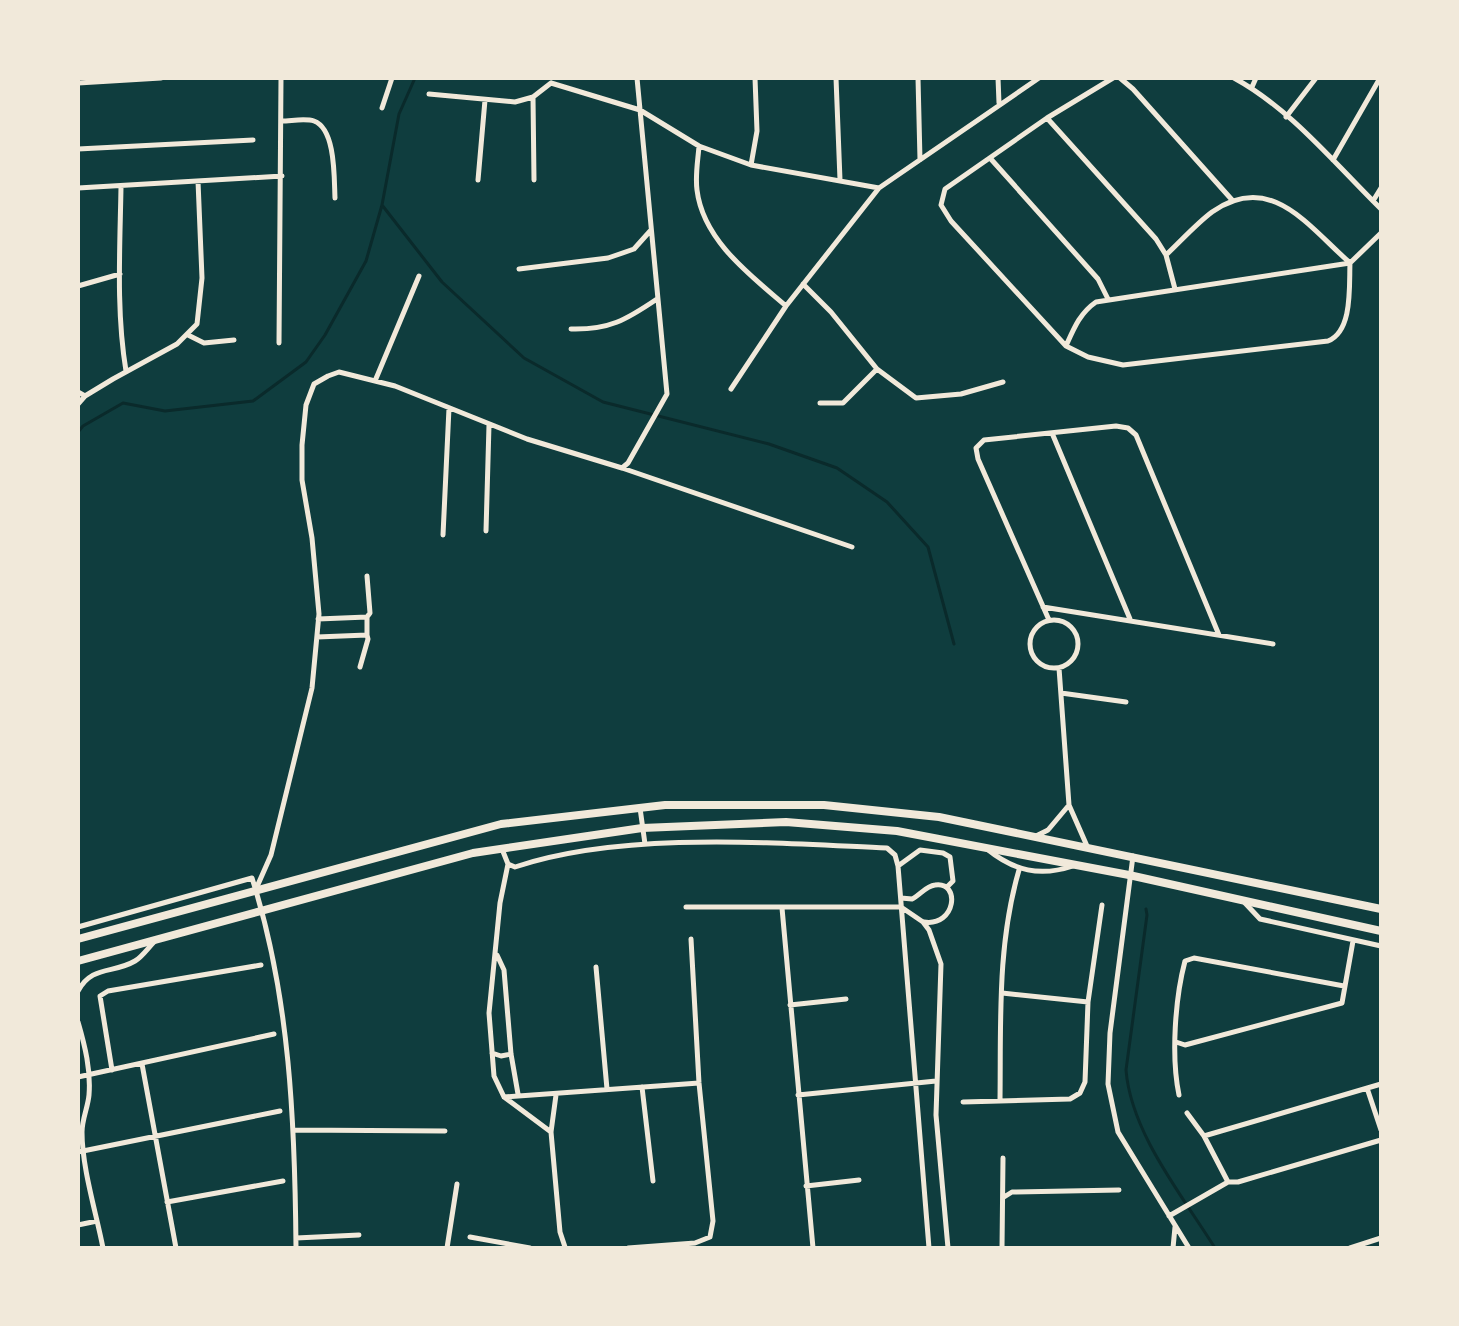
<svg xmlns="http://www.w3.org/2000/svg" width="1459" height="1326" viewBox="0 0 1459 1326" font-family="Manrope,sans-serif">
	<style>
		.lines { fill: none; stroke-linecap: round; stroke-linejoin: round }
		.stream { stroke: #0a2a2b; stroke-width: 3 }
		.minor { stroke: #f1e9da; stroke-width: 5 }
		.primary { stroke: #f1e9da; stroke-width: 8 }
	</style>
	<rect width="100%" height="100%" fill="#0f3d3e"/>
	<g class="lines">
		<path class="stream" d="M382 205 442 282 524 358 603 402 769 444 837 468 887 502 928 547 954 644
			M78 432 83 426 123 403 165 411 253 401 306 362 325 335 366 261 382 205 399 114 415 78
			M1146 909 1147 915 1126 1070C1131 1133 1182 1195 1215 1248"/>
		<path class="minor" d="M836 78 840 180
			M918 78 920 160
			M998 78 999 103
			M1113 78 1047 118 945 189 941 205 951 221 1066 346 1088 357 1123 365 1328 341C1353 331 1349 286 1350 263
			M1120 78 1133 89 1233 201
			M1234 78C1291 109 1335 164 1381 209
			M78 83 161 78
			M551 83 640 110 699 146 751 165 879 188 1039 78
			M1252 87 1256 78
			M429 94 515 102 533 97 551 83
			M533 97 534 180
			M382 108 392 78
			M1286 117 1316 78
			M1047 118 1156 239 1166 255 1175 289
			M282 121C291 121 305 118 314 121 336 129 334 179 335 198
			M699 146C698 160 695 175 697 190 703 240 750 275 786 306
			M78 149 253 140
			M990 158 1098 279 1108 299
			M1333 160 1380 78
			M751 165 757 131 755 78
			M478 180 485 100
			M121 187C120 248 116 311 126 371
			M78 188 282 176
			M1373 201 1381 188
			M1166 255C1181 241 1196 224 1212 212 1271 171 1308 226 1349 262
			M519 269 608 258 634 249 651 230
			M803 284 831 312 877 369 916 398 961 394 1003 382
			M78 286 120 274
			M571 329C609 330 626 320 657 299
			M188 335 204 343 234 340
			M279 343 281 78
			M1066 346C1074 328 1080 313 1096 302L1350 263 1381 233
			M375 381 419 276
			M731 389 786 306 879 188
			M78 392 85 396
			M820 403H843L877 369
			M78 404 85 396 113 379 177 344 197 324 202 278 198 181
			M1052 433 1130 619
			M622 468 628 463 667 394 637 78
			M486 531 489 425
			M443 535 449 408
			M1043 607 1273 644
			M318 619 367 617 370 613 367 576
			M1049 620 978 459 976 448 984 440 1116 426 1128 428 1136 435 1219 635
			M1030 644a24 24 0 1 1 48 0a24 24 0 1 1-48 0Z
			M367 635V617
			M317 637 367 635 368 639 360 667
			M1059 668 1069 805
			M1061 693 1126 702
			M640 808 645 844
			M1036 836 1048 830 1069 805 1087 846
			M502 849 508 864 515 867C623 831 773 843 887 848L895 855 898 866 920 850 943 853 950 857 953 881 947 887
			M987 849C1014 871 1040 877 1073 866
			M1133 856 1110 1033 1108 1084 1118 1132 1189 1248
			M508 864 500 903 489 1013 494 1076 504 1097 551 1132
			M898 866 929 1248
			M256 889 271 855 312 688 319 614 312 538 302 480V445L306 405 314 384 328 376 339 372 395 386 527 439 622 468 852 547
			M901 898 912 899C920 895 926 886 935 885 961 881 956 927 924 922
			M1245 903 1260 919 1381 946
			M686 907H901L923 922 929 930 941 964 936 1115 948 1248
			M782 908 813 1248
			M78 927 252 878C290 997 295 1124 296 1248
			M497 955 504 970 511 1054 518 1094
			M596 967 607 1089
			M78 991C92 965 113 974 135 961 142 957 148 948 154 942
			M1002 993 1088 1002
			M790 1005 846 999
			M78 1022C85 1046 91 1070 89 1095 88 1107 82 1119 82 1132 82 1168 96 1212 103 1248
			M1176 1042 1185 1045 1342 1003 1353 941
			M492 1053 501 1056 511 1054
			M142 1064 176 1248
			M112 1070 100 996 108 991 261 965
			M78 1077 274 1034
			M642 1087 653 1181
			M1367 1088 1381 1130
			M556 1095 551 1132 560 1232 565 1247
			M798 1095 936 1081
			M1179 1095C1171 1057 1175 999 1185 961L1194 958 1344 986
			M504 1097 699 1083
			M1000 1100C1001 1023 997 945 1019 870
			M963 1102 1070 1099 1080 1093 1085 1082 1088 1002 1102 905
			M1187 1113 1204 1136 1228 1182
			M293 1130 445 1131
			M1204 1136 1381 1084
			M78 1152 280 1111
			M806 1186 859 1180
			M1004 1197 1012 1192 1119 1190
			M167 1202 283 1181
			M1169 1216 1228 1182H1238L1381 1140
			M78 1225 97 1221
			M470 1237 530 1248
			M296 1238 359 1235
			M447 1248 457 1184
			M628 1248 695 1243 710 1237 713 1221 699 1083 691 939
			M1002 1248 1003 1158
			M1173 1248 1175 1227
			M1350 1248 1381 1238"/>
		<path class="primary" d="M78 939 501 824 665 805H824L939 817 1381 909
			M78 961 473 853 642 828 786 822 897 831 1129 875 1381 931"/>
	</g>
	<rect width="1459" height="1326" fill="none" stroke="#f1e9da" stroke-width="160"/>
</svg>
